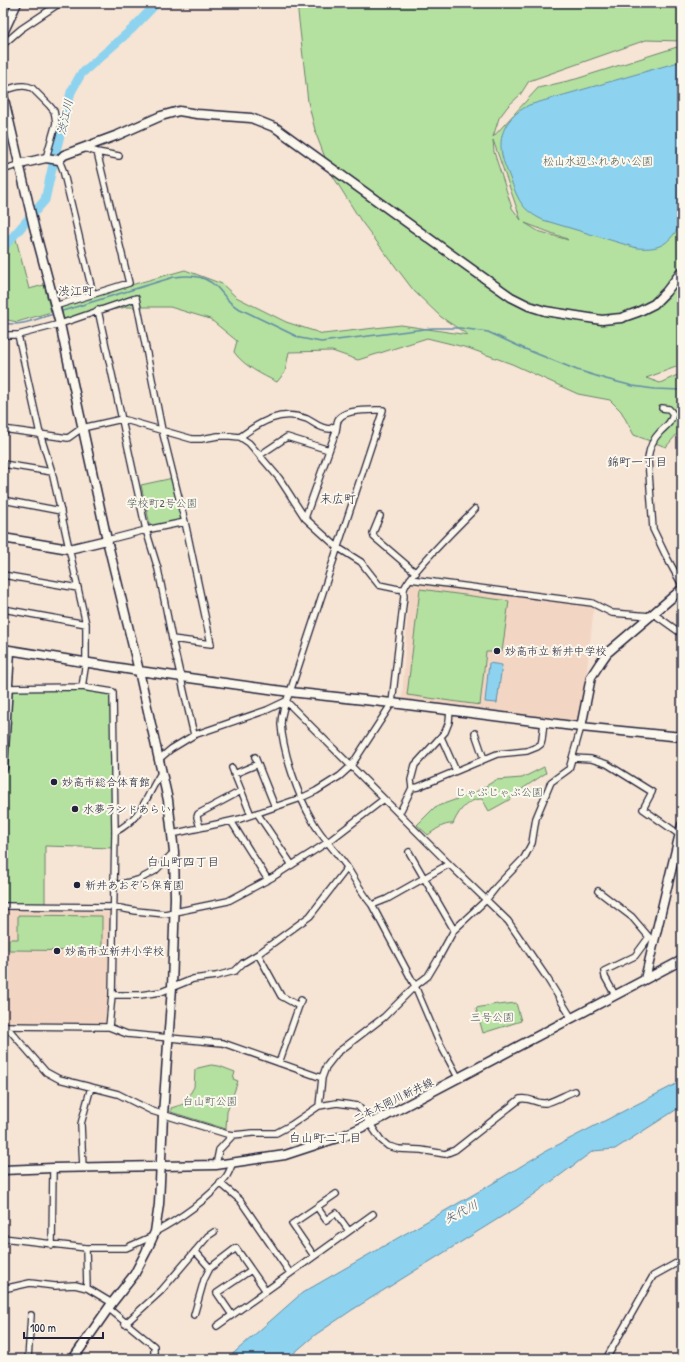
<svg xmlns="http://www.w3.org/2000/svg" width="685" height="1362" viewBox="0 0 685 1362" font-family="'Patrick Hand','Klee One',sans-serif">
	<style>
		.built { fill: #f2d6c3 }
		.green { fill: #b4e19f; stroke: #6b826d; fill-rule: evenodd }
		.water { fill: #8dd3ef; stroke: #628ca7 }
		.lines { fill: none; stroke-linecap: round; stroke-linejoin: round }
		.stream { stroke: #628ca7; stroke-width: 1.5 }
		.river { stroke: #8dd3ef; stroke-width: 9 }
		.street-casing { stroke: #22223b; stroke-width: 8 }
		.secondary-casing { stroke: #22223b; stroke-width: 11 }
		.street { stroke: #fbf7ec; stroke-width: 5.5 }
		.secondary { stroke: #fbf7ec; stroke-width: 8 }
		.poi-dot { fill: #22223b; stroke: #fbf7ec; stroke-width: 1.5 }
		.labels { text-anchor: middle; stroke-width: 4; stroke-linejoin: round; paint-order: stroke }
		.park-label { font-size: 11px; fill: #4e5b59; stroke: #fbf7ec }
		.poi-label { font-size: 11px; fill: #22223b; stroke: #fbf7ec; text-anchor: start }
		.street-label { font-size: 11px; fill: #22223b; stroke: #fbf7ec }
		.water-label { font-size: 12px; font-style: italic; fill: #425771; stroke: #fbf7ec }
		.neighbourhood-label { font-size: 12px; fill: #22223b; stroke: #fbf7ec }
	</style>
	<rect width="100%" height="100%" fill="#f6e4d4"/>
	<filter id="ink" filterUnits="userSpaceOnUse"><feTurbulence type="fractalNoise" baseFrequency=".025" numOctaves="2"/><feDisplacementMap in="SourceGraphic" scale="8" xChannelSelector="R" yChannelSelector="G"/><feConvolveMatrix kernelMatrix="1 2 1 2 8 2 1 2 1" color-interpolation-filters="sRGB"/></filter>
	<g filter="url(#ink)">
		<path class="built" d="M410 579 594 606 584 696 578 722 402 699Z
			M13 909 112 912 109 1024 106 1025 3 1024V915Z"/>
		<path class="green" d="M297 3H682V41L646 40 529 81 520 95 508 106 499 118 493 137 538 88 576 79 677 47 682 46V268L676 280 682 285V366L676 367 646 378 660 383 682 373V428L666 447 634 435 621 411 610 400 578 394 512 364 468 348 427 338 358 360 332 351 289 352 285 372 277 382C262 375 244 366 234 352L237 341 210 319 170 307H127L63 319 61 307 113 290 185 270 222 284 236 297 286 322 323 334 401 325 468 335 441 317 414 291 361 221 331 173 316 134 308 102ZM493 140 521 220 512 208 494 152ZM525 223 567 239 568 240 538 231Z
			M16 239 29 289 44 285 51 312 17 322 3 319V253Z
			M173 478 183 522 151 529 141 485Z
			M420 589 509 601 502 652H486L480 705 407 695Z
			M82 687 113 692 115 848 45 846V906H3V768L8 688Z
			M544 767 546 773 519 791 509 800 489 811 482 799C467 799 458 812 453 824 444 823 435 830 428 835L417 825 435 807 474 793 496 780 522 778Z
			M18 915 102 916V951L9 950V939H18Z
			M516 1003 521 1021 483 1033 476 1008 497 1004 498 1005Z
			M211 1065 219 1066 235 1072 233 1079 238 1081 227 1112 226 1129 171 1112V1108L184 1104 194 1087 195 1070 198 1068Z"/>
		<path class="water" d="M682 61V223C668 243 663 250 637 248L543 220C521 210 518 199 510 178 507 170 503 162 502 155 497 131 510 115 529 105Z
			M489 663 502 665 497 703 485 702Z
			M682 1081V1106L615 1149 593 1151 517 1207 352 1310 315 1335 287 1359H227L302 1293 490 1185 546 1151Z"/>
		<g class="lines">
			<path class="stream" d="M59 312 174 277C194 274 209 276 222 293 228 300 228 302 236 307L300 338 321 342 432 328H460L488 332 525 349 577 370 606 379 633 386 654 389 682 390
				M3 323C21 327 36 319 53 314"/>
			<path class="river" d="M3 248 45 200 56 151 71 92 81 74 132 29 157 3"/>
			<defs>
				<path id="street" d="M3 43 6 42 21 29 60 3
					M3 91C12 88 23 83 32 88L49 105 54 111 55 116 56 123 46 158
					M97 152 119 156
					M59 160 63 170 93 294
					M3 170 20 164
					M55 306 129 283 97 152 84 148
					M98 310 146 530 107 540
					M3 335H18L60 324 136 298 162 430 185 522 211 644 172 639
					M662 408 669 409 673 414C671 423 666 426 660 432 653 439 649 449 648 459L653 529 666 556 682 585
					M3 429 68 438 82 428 122 419 192 439H201L218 436H230L240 437 249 443 279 478 305 518 337 547 361 562 379 585 398 589H404
					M240 437C260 422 281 409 307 419 315 423 320 429 330 429L337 425C336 408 371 410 383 410L290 692C286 701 281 714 281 724 283 752 298 796 312 820 321 837 336 851 347 867 355 880 362 893 372 905L415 986 438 1040 459 1079
					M260 455 287 437 329 450
					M3 464 52 472
					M3 500 61 511
					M380 516 373 533 374 537 416 573
					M305 518 336 431 337 425
					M185 522 146 530 158 569 172 639 194 735
					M3 575 78 588
					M410 579 592 603 612 613 651 616
					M3 609 86 624
					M654 614 682 634
					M82 687 113 692 115 832 112 995 109 1027
					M3 688 82 687 86 662V624L52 472 40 434 18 335
					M286 701 449 864 508 921 547 978 571 1017
					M475 733 484 759
					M441 737 456 771
					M255 757 275 807
					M573 758 591 759 607 764 652 792 643 809 680 835
					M158 760 171 749 194 735 267 710 286 701
					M232 768 251 815
					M234 774 258 764
					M412 788 418 787 497 754 527 751 537 747 541 744 542 740 544 722
					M257 813 292 865
					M399 814 412 788 411 780 415 765 445 732 449 722 450 710
					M231 821 268 880
					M200 828 197 817 198 814 241 791
					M115 832C143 817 145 798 161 773
					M172 834 240 819 301 798 316 791 340 776 351 766 392 703 404 596C404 594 403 592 404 590 405 578 464 520 475 509
					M409 852 454 930
					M113 886 138 880 155 871 174 852
					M598 891 632 917 649 937 635 956 604 971 605 977 615 995
					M372 905 387 899 449 864
					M3 906 114 907 136 911 165 914 228 901 273 877 328 842 384 799
					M258 954 281 996 299 1006
					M112 995H140L161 992 193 979 216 976 235 971 243 963 258 954 310 916 347 868
					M3 1026 109 1027 127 1034 223 1043 322 1078
					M6 1026 46 1072 59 1079 118 1094 152 1111 227 1134 233 1135 253 1133H276L291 1125 319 1106 337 1103 358 1106 363 1112 370 1124 381 1140 388 1146 399 1149 421 1150 445 1154 455 1150 520 1099C531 1097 536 1104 545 1103 551 1103 568 1093 575 1091
					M279 1063 301 1000
					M319 1106 322 1078 326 1067 337 1053 384 1017 415 986 428 976 437 961 454 930 486 900 497 886 524 858 532 843 536 818 551 782 569 769 581 727
					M216 1165 219 1150 233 1135
					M83 1168 81 1124 91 1087
					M220 1183 240 1200 290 1273
					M317 1207 326 1220 336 1213 349 1231
					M155 1232C178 1220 210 1198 226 1177 229 1173 231 1167 233 1162
					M3 1238 86 1248H126L153 1236
					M52 1245 53 1168
					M86 1248 87 1288
					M195 1251 210 1268 236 1248 266 1291
					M314 1256 292 1224 336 1194
					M3 1289 30 1283 55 1286 75 1285 87 1288 112 1303
					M108 1308 154 1346V1356L152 1359
					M194 1315 204 1280 210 1268
					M232 1315 217 1293 251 1270
					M125 1324 161 1291 208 1236 214 1232
					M217 1326 373 1214
					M28 1359 31 1315
					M606 1359 653 1276 682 1260"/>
				<path id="secondary" d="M3 33 17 3
					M3 95 34 227 60 324 107 540 139 671 168 800 174 852 175 898 172 987 163 1115 159 1204 155 1232 146 1252 134 1275 112 1303 73 1359
					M20 164 46 158 59 160 64 155 118 135 161 116 179 111 197 114 251 118 276 128 477 273 511 297 529 306 545 311 602 320 621 318 638 312 654 304 666 292 682 271
					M3 538 69 549 107 540
					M3 649 139 671 290 692 392 703 581 727 682 737
					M581 727 591 677 600 663 607 653 682 589
					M3 768 10 651
					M645 979 682 825
					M3 1170 53 1168 216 1165 285 1155 343 1136 386 1116 682 960"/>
			</defs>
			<use href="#street" class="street-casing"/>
			<use href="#secondary" class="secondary-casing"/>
			<use href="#street" class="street"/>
			<use href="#secondary" class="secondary"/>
		</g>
	</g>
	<g class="poi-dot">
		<circle cx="497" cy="651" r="4"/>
		<circle cx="54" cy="782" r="4"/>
		<circle cx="75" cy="809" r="4"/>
		<circle cx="77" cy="885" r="4"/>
		<circle cx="57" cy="951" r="4"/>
	</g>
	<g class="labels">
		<g class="park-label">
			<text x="598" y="165">松山水辺ふれあい公園</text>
			<text x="162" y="507">学校町2号公園</text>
			<text x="499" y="796">じゃぶじゃぶ公園</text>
			<text x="492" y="1021">三号公園</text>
			<text x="210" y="1105">白山町公園</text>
		</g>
		<g class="poi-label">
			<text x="505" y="655">妙高市立 新井中学校</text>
			<text x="62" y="786">妙高市総合体育館</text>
			<text x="83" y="813">水夢ランドあらい</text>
			<text x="85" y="889">新井あおぞら保育園</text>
			<text x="65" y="955">妙高市立新井小学校</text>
		</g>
		<g class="street-label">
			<text transform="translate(393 1100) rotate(-26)" y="4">二本木岡川新井線</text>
		</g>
		<g class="water-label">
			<text transform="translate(65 117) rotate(-77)" y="4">渋江川</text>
			<text transform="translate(461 1212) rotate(-27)" y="4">矢代川</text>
		</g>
		<g class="neighbourhood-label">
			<text x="76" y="295">渋江町</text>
			<text x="637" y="466">錦町一丁目</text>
			<text x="338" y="503">末広町</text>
			<text x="183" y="866">白山町四丁目</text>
			<text x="325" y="1142">白山町二丁目</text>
		</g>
	</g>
	<rect width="685" height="1362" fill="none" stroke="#fbf7ec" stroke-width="16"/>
	<rect x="8" y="8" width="669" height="1346" fill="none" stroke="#22223b" stroke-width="1.5" filter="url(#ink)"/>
	<path d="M24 1332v6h79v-6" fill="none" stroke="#22223b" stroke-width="2"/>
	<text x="30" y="1332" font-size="12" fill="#22223b" stroke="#fbf7ec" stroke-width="3" paint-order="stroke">100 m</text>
</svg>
